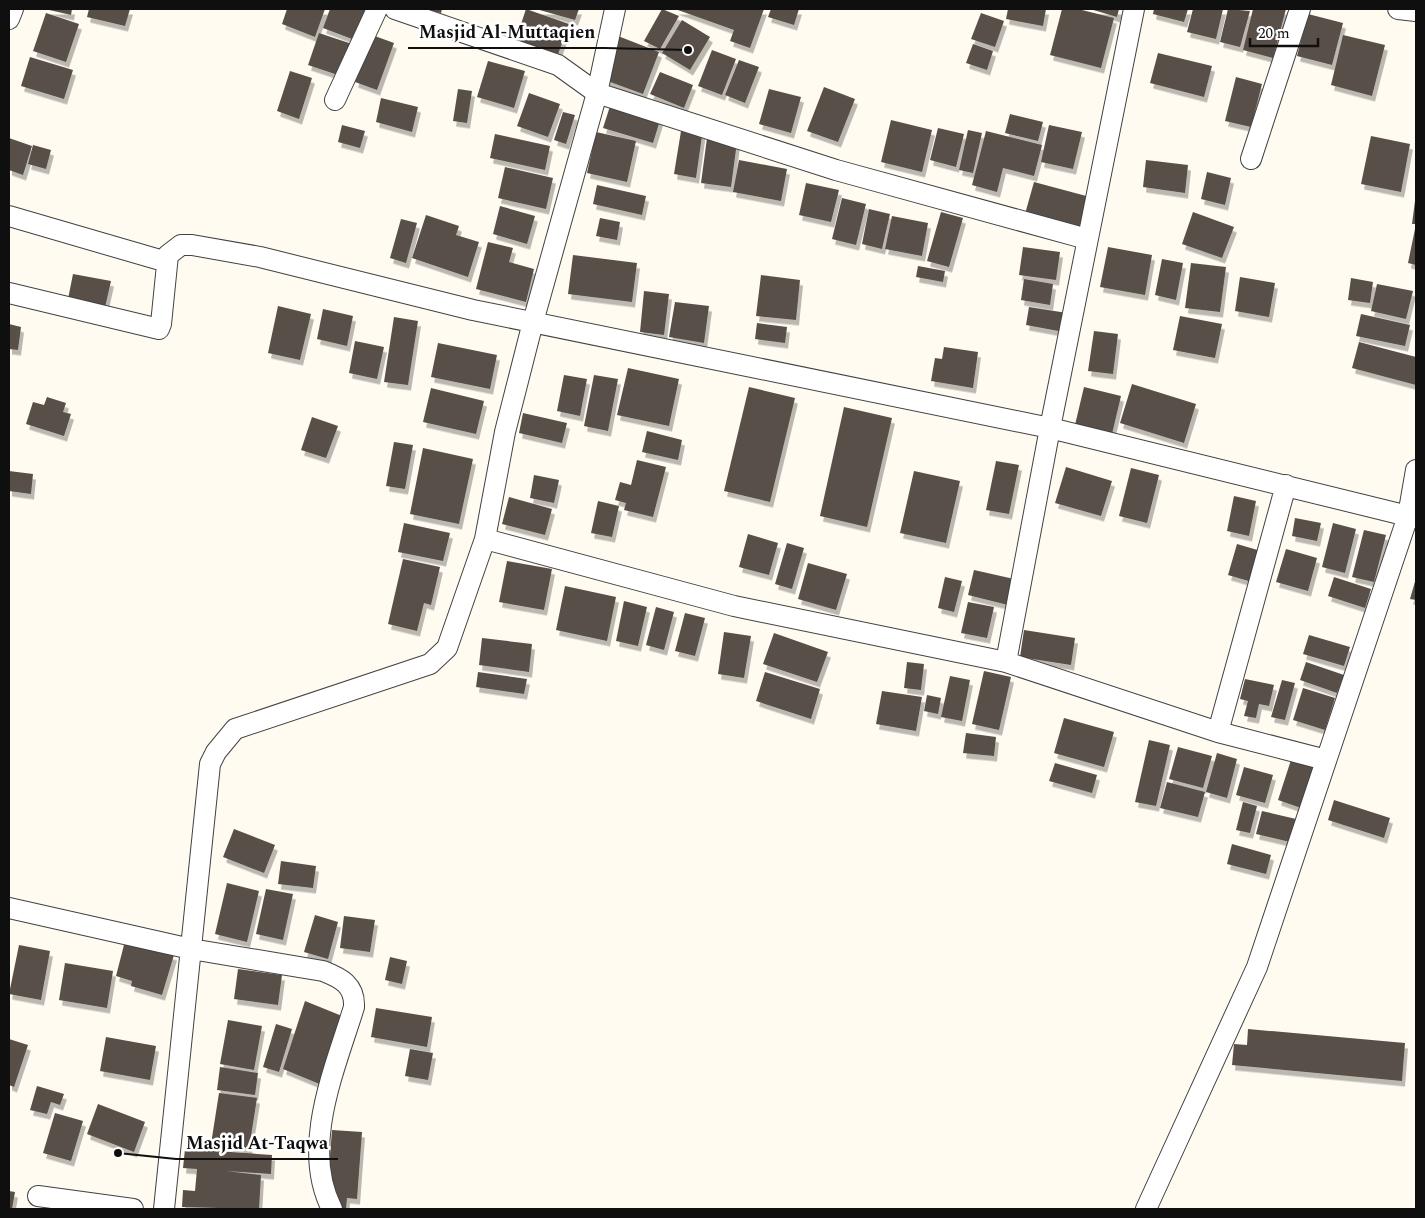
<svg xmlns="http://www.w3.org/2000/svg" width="1425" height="1218" viewBox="0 0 1425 1218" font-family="Spectral,serif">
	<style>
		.building { fill: #594f4a; filter: url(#shadow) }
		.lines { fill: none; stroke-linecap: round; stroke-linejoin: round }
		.minor-casing { stroke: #424242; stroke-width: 22 }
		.minor { stroke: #fff; stroke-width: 20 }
		.leader { fill: none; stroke: #0f0f0f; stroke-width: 2 }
		.callout-dot { fill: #0f0f0f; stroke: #fff; stroke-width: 2 }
		.callout-label { font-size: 18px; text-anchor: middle; font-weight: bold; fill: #0f0f0f; stroke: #fff; stroke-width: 5; stroke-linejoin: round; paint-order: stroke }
	</style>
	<defs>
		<filter id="shadow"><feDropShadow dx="3" dy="5.5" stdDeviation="0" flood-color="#0004"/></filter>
	</defs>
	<rect width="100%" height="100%" fill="#fffbf1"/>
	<path class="building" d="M45 9H72L71 15Z
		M89 9H130L125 26 87 17Z
		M287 9H325L315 37 282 24Z
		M330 9H363L371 12 360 42 323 28Z
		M419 9H442L441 13Z
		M526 9 569 24 557 57 515 42Z
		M536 9H579L575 20Z
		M662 9 679 16 660 49 644 41Z
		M675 9H764L750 48 730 41 734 30Z
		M771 9H799L794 25 768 17Z
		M1008 9H1046L1043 26 1006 19Z
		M1062 9H1078L1114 18 1101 68 1050 55Z
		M1090 9H1119L1117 17Z
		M1154 9H1188L1184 22 1153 14Z
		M1193 9H1223L1216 39 1187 32Z
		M1228 9 1250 11 1240 47 1220 42Z
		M1253 9H1286L1273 58 1243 50Z
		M46 13 79 24 66 62 33 51Z
		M981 13 1004 21 995 47 971 39Z
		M1308 14 1343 23 1332 65 1297 56Z
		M682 20 710 37 690 70 662 53Z
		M319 33 355 45 344 77 308 65Z
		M372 35 394 43 377 90 355 82Z
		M1343 35 1385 45 1372 96 1331 85Z
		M618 36 659 52 643 94 602 79Z
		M973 44 993 51 987 70 966 63Z
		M712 50 736 59 722 95 698 86Z
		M1158 53 1212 66 1204 97 1150 83Z
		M30 57 73 70 64 99 21 86Z
		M739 60 759 67 745 103 725 95Z
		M488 61 525 71 514 108 477 97Z
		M290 71 312 78 299 119 277 111Z
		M660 72 693 85 684 108 650 94Z
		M1236 77 1262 84 1251 127 1225 121Z
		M824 87 855 99 838 142 807 131Z
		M458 89 472 91 467 123 453 121Z
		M769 89 801 97 791 133 759 124Z
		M529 93 560 104 548 137 517 126Z
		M381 98 418 107 412 132 376 122Z
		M611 103 661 117 653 143 603 128Z
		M563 112 575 115 566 144 554 140Z
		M1010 114 1043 122 1038 141 1005 133Z
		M891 120 932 130 922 172 881 162Z
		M342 125 365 131 360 148 338 142Z
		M682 125 703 129 696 178 674 174Z
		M1049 125 1082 132 1073 169 1041 162Z
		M938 128 964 134 956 167 930 160Z
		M968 130 982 133 973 173 959 170Z
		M986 131 1042 145 1034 176 1003 168 997 192 972 185Z
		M596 132 636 141 627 182 587 173Z
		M495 134 550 146 545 170 490 158Z
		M1371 136 1410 144 1401 192 1361 184Z
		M9 138 32 146 23 175 9 170Z
		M707 138 737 142 731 187 701 183Z
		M33 145 51 150 46 169 28 164Z
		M739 160 787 169 781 201 733 192Z
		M1146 160 1188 165 1185 193 1143 187Z
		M505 167 553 178 546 209 498 198Z
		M1207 172 1231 178 1225 205 1201 199Z
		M1034 182 1090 197 1082 230 1025 214Z
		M806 183 839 190 831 222 799 215Z
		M597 185 646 196 642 215 593 204Z
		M842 198 866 204 856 245 832 239Z
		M1415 201H1416V224H1412Z
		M500 206 535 216 527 244 493 234Z
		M869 209 890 214 882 249 862 244Z
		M941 212 963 218 949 267 927 261Z
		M1193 212 1234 227 1222 258 1182 244Z
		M426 215 459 226 456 235 479 242 468 277 412 258Z
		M892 216 928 223 922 256 885 249Z
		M600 218 620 222 617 240 596 236Z
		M401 219 417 223 406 263 390 258Z
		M1415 229H1416V265L1408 263Z
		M488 242 513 248 509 262 534 269 526 302 476 289Z
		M1023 247 1060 252 1056 280 1019 275Z
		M1108 247 1152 255 1145 295 1100 287Z
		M573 255 637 263 632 302 568 294Z
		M1162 259 1183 263 1176 300 1155 295Z
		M1191 263 1226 267 1220 312 1185 308Z
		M918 266 945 271 943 282 916 277Z
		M73 274 111 281 104 312 67 304Z
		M761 275 800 280 796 320 756 316Z
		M1240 277 1275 283 1269 317 1235 311Z
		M1351 278 1373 282 1370 303 1348 300Z
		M1024 279 1053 284 1050 305 1021 300Z
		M1377 284 1413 291 1406 319 1371 311Z
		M644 291 669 294 664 335 640 332Z
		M675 302 709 306 704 343 669 337Z
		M278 306 311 314 300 360 268 353Z
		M1029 307 1067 313 1064 332 1026 325Z
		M323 309 353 316 347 346 317 339Z
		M1361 314 1410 325 1405 346 1356 336Z
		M1180 316 1222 324 1215 358 1173 350Z
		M394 317 418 321 408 385 384 382Z
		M757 323 787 327 785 343 755 339Z
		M9 324 21 327 18 350 9 349Z
		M1094 331 1118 334 1113 374 1088 371Z
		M355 341 384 347 377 379 349 373Z
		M1359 342 1416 357V385L1352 368Z
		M438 343 497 355 490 389 431 377Z
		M944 347 978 352 973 388 931 381 935 358 942 359Z
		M628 368 679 379 669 426 617 415Z
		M564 375 587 379 580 416 557 411Z
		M594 375 618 379 608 431 584 426Z
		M1132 384 1196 404 1184 443 1120 423Z
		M749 387 795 398 770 502 724 491Z
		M1084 387 1121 396 1112 434 1075 425Z
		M431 388 484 401 476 434 423 422Z
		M47 397 66 403 63 412 71 414 64 436 26 424 33 402 44 405Z
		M844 407 892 418 867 527 820 516Z
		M523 413 567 423 562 443 519 433Z
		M312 417 338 426 326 458 301 450Z
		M647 431 682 440 678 460 642 452Z
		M394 442 413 445 405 489 386 486Z
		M423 448 473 459 459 524 410 514Z
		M637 460 666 467 653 517 624 510 626 503 615 500 620 482 631 485Z
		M996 461 1019 465 1009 514 986 510Z
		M1066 467 1112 481 1101 516 1055 503Z
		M1131 468 1159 475 1147 523 1119 516Z
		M9 471 33 474 31 494 9 491Z
		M914 471 960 481 946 543 900 533Z
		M534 475 559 480 554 503 530 498Z
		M1234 496 1256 501 1249 536 1227 531Z
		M509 497 552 509 545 535 502 524Z
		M598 501 619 506 612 537 591 533Z
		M1295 518 1321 523 1317 541 1292 536Z
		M404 523 450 533 443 561 398 552Z
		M1333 523 1356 529 1345 573 1322 567Z
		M1364 530 1386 535 1374 582 1352 577Z
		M748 534 778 543 769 575 739 567Z
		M787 543 804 548 792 589 775 584Z
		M1237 544 1261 551 1252 582 1228 575Z
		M1286 549 1317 558 1308 591 1276 582Z
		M403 559 440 567 431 605 424 603 417 631 388 624Z
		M507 561 552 569 544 610 499 602Z
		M808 563 847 574 836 610 798 599Z
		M974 570 1014 579 1008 605 968 595Z
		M945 577 962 581 954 612 938 608Z
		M1334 577 1371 589 1365 608 1328 596Z
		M1416 578V600L1410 599Z
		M565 586 616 597 607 641 556 630Z
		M624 601 647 607 638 646 616 641Z
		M968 602 994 607 987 638 961 633Z
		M656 607 674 612 664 650 646 645Z
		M685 613 705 618 695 656 675 651Z
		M1024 630 1075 638 1071 665 1020 657Z
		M724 632 751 636 744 678 718 674Z
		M774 633 828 652 817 682 763 664Z
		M1309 635 1350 647 1344 666 1303 654Z
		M482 638 532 644 529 672 479 665Z
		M907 662 924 664 921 690 904 688Z
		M1306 662 1344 675 1337 693 1300 680Z
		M984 671 1011 677 999 730 972 724Z
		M478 672 527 679 524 694 476 687Z
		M765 672 820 689 811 719 756 701Z
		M950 676 970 680 962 721 941 717Z
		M1245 679 1274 685 1269 706 1259 704 1256 718 1244 716 1248 701 1240 699Z
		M1282 680 1295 683 1285 720 1271 717Z
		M1303 688 1335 698 1325 730 1293 720Z
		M882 691 922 697 916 731 876 724Z
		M927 695 941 698 938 714 924 711Z
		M1064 718 1114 732 1104 767 1054 753Z
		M966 733 996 737 994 756 963 753Z
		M1149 740 1170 745 1156 806 1135 802Z
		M1178 747 1212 756 1203 788 1169 779Z
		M1217 753 1237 759 1227 798 1206 792Z
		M1291 760 1316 768 1304 809 1278 800Z
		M1055 763 1097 775 1092 793 1049 781Z
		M1244 767 1273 775 1265 803 1236 795Z
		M1167 782 1205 792 1198 817 1160 808Z
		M1334 800 1390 818 1384 838 1328 820Z
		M1243 802 1257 806 1250 833 1236 830Z
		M1262 811 1296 819 1290 842 1256 834Z
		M234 829 275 845 264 873 223 857Z
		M1232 844 1271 855 1266 874 1227 864Z
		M281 861 316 866 313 888 278 884Z
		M227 883 259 891 247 942 215 934Z
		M266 889 293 894 283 940 256 934Z
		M315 915 338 922 328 959 304 952Z
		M344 916 375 920 370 952 340 948Z
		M125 941 174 955 162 995 131 986 132 981 116 976Z
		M19 945 50 951 41 1000 9 994Z
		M390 957 407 961 402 984 385 980Z
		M65 963 113 971 107 1008 59 1000Z
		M238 969 282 975 278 1005 234 999Z
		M305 1001 347 1018 322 1085 283 1069Z
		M376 1008 432 1017 427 1047 371 1037Z
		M228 1020 262 1026 254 1070 220 1064Z
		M276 1024 292 1029 279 1072 263 1067Z
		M1248 1029 1405 1043 1402 1081 1232 1065 1234 1044 1247 1045Z
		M106 1037 156 1046 150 1080 100 1071Z
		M9 1039 28 1045 14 1087 9 1085Z
		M410 1049 433 1053 428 1080 405 1076Z
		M220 1067 258 1073 255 1095 217 1090Z
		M37 1086 64 1094 60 1105 51 1102 47 1114 30 1110Z
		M219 1093 257 1098 249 1149 211 1144Z
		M98 1104 145 1122 134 1152 87 1134Z
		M55 1113 83 1121 71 1161 43 1153Z
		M332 1130 362 1132 357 1199 347 1198 346 1209 333 1208 327 1196Z
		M189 1138 202 1139V1150L272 1155 271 1174 226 1171 261 1175 259 1209 182 1207 183 1190 195 1191 197 1169 183 1168 185 1149H188Z
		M9 1191 15 1192 12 1209H9Z"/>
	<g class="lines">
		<defs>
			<path id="minor" d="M395 9 558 65 597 93 836 170 1087 239
				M1398 9 1416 11
				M9 19 13 9
				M335 100 377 9
				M1251 159 1300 9
				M9 216 167 262
				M9 293 159 329 161 324 168 255 181 245H192L260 257 473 310 1050 428 1416 518
				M485 539 734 606 1006 662 1218 732 1326 760
				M1006 662 1050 428 1134 9
				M1218 732 1286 485
				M9 908 191 949 323 971C341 978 355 985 354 1007 335 1069 300 1147 332 1209
				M38 1196 133 1209
				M164 1209 210 764 216 752 235 729 430 664 447 648 485 539 505 432 533 322 597 93 615 9
				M1146 1209 1257 967 1408 516 1416 470"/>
		</defs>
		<use href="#minor" class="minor-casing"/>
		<use href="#minor" class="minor"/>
	</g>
	<path class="leader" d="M688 50L605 48H408M118 1153L176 1159H338"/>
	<g class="callout-dot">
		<circle cx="688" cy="50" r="5"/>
		<circle cx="118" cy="1153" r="5"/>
	</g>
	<g class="callout-label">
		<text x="507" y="38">Masjid Al-Muttaqien</text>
		<text x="257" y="1149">Masjid At-Taqwa</text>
	</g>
	<rect width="1425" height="1218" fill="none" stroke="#0f0f0f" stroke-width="20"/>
	<path d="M1250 38v8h68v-8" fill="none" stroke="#0f0f0f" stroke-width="2.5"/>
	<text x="1258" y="38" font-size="15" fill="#0f0f0f" stroke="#ffffff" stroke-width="4" paint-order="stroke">20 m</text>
</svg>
